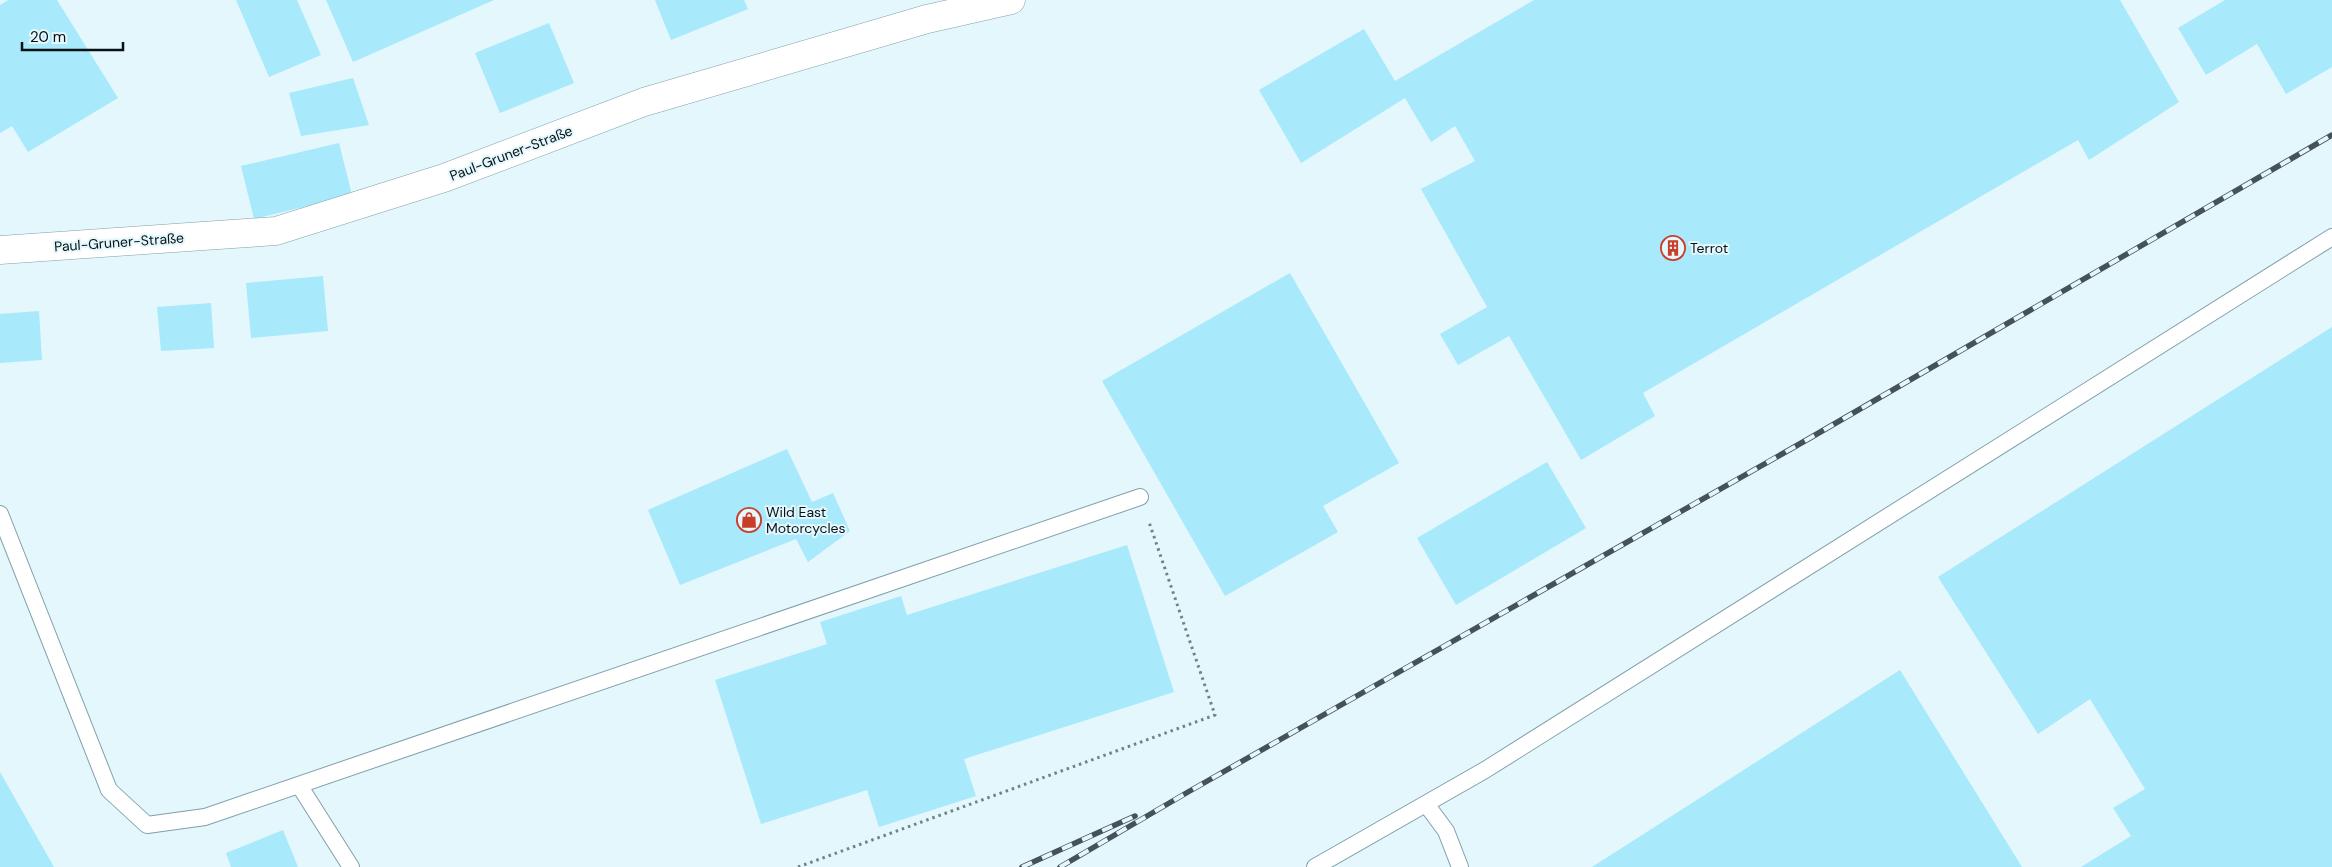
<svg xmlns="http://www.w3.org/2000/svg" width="2332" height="867" viewBox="0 0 2332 867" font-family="'DM Sans',sans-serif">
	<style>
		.building { fill: #a8e9fb }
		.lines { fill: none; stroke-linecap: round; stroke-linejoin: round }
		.service-casing { stroke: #81a0a9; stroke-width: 18 }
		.minor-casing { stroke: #81a0a9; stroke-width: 29 }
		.path { stroke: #728185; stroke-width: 3; stroke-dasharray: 2.5 4; stroke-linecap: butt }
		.service { stroke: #fff; stroke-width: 16 }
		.minor { stroke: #fff; stroke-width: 28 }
		.rail-casing { stroke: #455257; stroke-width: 5.5 }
		.rail { stroke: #e3f7fc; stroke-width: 4; stroke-dasharray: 11; stroke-linecap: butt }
		.labels { text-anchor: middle; stroke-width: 4; stroke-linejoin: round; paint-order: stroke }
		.street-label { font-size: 14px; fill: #071216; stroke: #e3f7fc }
		.poi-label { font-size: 14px; fill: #071216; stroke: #e3f7fc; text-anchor: start }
	</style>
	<rect width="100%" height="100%" fill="#e3f7fc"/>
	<path class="building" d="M8 0H57L118 98 28 152 12 126 0 133V5Z
		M236 0H297L321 55 269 77Z
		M326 0H494L353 62Z
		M655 0H744L748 9 671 40Z
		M1534 0H2120L2179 102 2089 160 2078 140 1643 393 1655 416 1581 460 1509 336 1458 365 1440 334 1487 307 1421 189 1475 161 1455 126 1431 142 1405 98 1301 163 1259 90 1364 29 1395 81Z
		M2225 0H2332V67L2286 94 2257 44 2206 75 2178 28Z
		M549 23 574 83 500 113 475 53Z
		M353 78 369 125 301 136 289 93Z
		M339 143 352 195 254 219 241 166Z
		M1290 273 1399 463 1323 506 1338 532 1225 596 1102 381Z
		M323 276 328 331 251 338 246 283Z
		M211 303 214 348 161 351 157 307Z
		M39 311 42 360 0 363V314Z
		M2332 327V867H2081L2131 836 2113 808 2145 789 2090 699 2038 734 1938 577Z
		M787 449 812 502 833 493 850 531 808 562 796 539 680 585 648 510Z
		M1547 462 1586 528 1456 605 1417 538Z
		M1127 545 1174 692 964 759 976 796 879 827 867 790 761 824 715 680 827 644 820 622 901 596 907 615Z
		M1900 670 2022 867H1592Z
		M0 772 54 867H0Z
		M283 830 298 867H231L226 853Z"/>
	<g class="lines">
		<defs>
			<path id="service" d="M0 514 109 790 147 825 205 817 1140 497
				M299 785 351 867
				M1426 804 1446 831 1460 867
				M1315 867 1485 770 2332 237"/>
			<path id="minor" d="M0 250 276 231 444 178 644 102 927 19 1011 0"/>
		</defs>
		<use href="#service" class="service-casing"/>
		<use href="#minor" class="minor-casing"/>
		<path class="path" d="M798 867 1215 715 1149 522"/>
		<use href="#service" class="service"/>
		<use href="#minor" class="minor"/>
		<defs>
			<path id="rail" d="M1022 867 1135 816
				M1060 867 1188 792 1810 438 2332 135"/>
		</defs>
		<use href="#rail" class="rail-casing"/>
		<use href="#rail" class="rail"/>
	</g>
	<defs>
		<symbol id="building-ring" viewBox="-11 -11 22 22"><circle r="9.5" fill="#e3f7fc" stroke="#ca3e29" stroke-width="1.5"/><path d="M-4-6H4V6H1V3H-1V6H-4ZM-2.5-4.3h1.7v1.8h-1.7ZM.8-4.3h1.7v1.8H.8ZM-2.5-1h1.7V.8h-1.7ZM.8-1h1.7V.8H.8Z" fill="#ca3e29"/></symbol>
		<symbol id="shop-ring" viewBox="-11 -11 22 22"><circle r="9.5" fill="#e3f7fc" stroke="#ca3e29" stroke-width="1.5"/><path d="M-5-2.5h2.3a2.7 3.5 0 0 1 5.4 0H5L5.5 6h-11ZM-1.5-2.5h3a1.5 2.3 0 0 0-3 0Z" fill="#ca3e29"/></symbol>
	</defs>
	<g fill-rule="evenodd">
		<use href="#building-ring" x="1659" y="234" width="28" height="28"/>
		<use href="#shop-ring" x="735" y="506" width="28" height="28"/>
	</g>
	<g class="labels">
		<g class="street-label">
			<text transform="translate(511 153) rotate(-21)" y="5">Paul-Gruner-Straße</text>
			<text transform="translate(119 242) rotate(-4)" y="5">Paul-Gruner-Straße</text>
		</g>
		<g class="poi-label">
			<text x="1690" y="253">Terrot</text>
			<text x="766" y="517">Wild East<tspan x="766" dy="16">Motorcycles</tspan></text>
		</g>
	</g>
	<path d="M22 42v8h101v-8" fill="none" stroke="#071216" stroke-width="2.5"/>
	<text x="30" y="42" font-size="15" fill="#071216" stroke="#e3f7fc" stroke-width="4" paint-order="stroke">20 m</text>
</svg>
